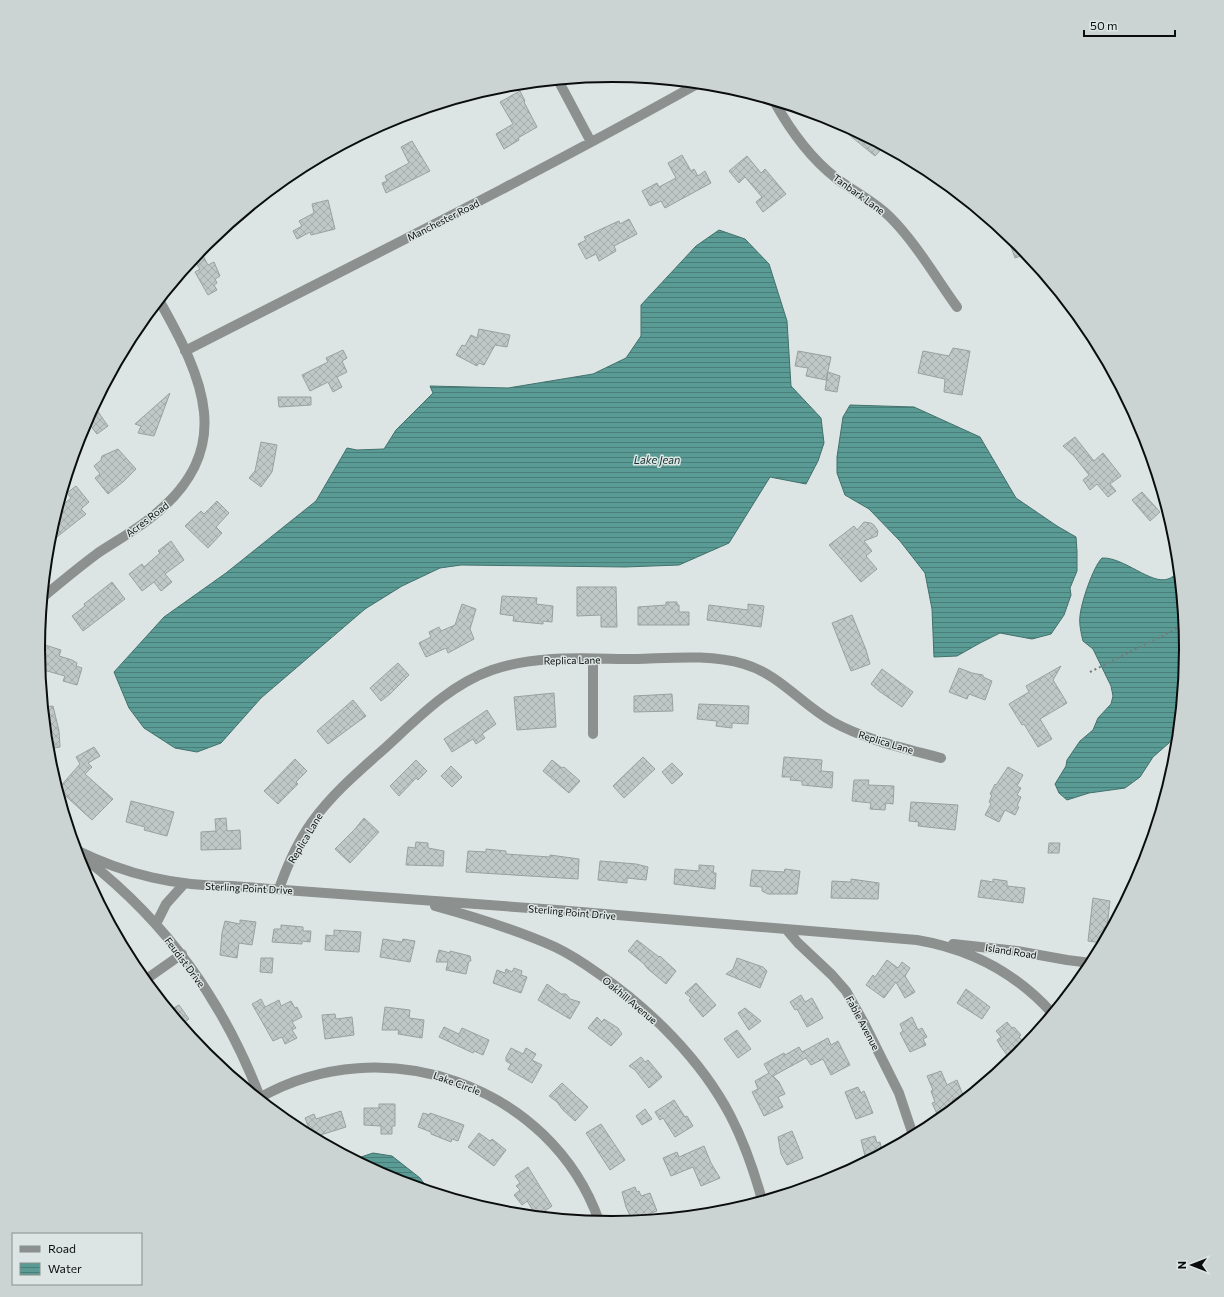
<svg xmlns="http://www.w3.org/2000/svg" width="1224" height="1297" viewBox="0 0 1224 1297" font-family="Commissioner,sans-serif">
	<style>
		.water { fill: url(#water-rules); stroke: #42716c }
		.building { fill: url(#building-cross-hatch); stroke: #99a1a0 }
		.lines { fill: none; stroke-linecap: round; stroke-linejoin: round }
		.path { stroke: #747a79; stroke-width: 2; stroke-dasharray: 2 3; stroke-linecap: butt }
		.minor { stroke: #8c908f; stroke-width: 10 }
		.labels { text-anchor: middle; stroke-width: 3; stroke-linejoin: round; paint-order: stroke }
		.street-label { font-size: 10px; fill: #0a0d0c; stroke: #dce5e3 }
		.water-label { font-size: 11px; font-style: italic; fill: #11322f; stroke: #dce5e3 }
		.rim { fill: none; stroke: #0a0d0c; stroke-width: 2 }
	</style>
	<defs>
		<pattern id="water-rules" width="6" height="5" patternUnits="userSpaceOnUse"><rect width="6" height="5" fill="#5a9c95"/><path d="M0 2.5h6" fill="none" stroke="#497e78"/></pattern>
		<pattern id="building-cross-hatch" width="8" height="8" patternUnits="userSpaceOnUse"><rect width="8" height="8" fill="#c0c8c7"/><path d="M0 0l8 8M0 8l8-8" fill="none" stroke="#a4abaa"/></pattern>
	</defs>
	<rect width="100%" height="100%" fill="#dce5e3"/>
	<path class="water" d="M719 230 745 239 769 264 787 321 791 386 821 418 824 443 818 461 806 484 770 477 729 543 679 565 625 567 461 565 440 568 402 586 365 609 261 698 221 743 197 752 175 748 144 728 129 708 114 672 164 617 226 573 316 501 347 448 357 450 384 449 396 430 433 393 430 386 508 388 593 374 626 358 641 336V305L696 246Z
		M850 405 914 407 980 437 1016 498 1057 526 1076 537 1077 551V571L1070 588 1071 595 1064 615 1051 634 1032 639 1000 633 980 643 957 656 934 657 932 609 925 573 900 541 869 509 845 495 837 473V457L843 417Z
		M1102 558C1124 557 1151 585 1168 579 1171 578 1175 575 1179 573L1186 649 1178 729 1169 743 1153 757 1140 777 1125 788 1089 793 1067 800 1059 793 1055 784 1066 766 1067 760 1080 741 1093 730 1098 718 1111 704 1113 696 1111 686 1093 649 1083 641C1081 633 1079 624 1080 616 1081 603 1093 567 1102 558Z
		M373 1153 392 1156 420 1178 429 1190 392 1179 355 1159Z"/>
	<path class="building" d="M520 91 525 101 524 102 537 127 518 138 519 140 504 149 496 134 513 124 500 102Z
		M845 125 870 139 884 146 875 156 842 129Z
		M412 141 430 171 386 193 382 183 387 181 385 176 409 163 401 147Z
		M682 155 691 171 694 169 698 176 705 171 711 183 665 208 661 201 650 206 642 191 657 183 659 187 676 178 668 163Z
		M747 156 761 173 765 169 786 194 763 212 756 202 762 197 745 177 739 183 729 171Z
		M328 200 335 229 311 235 310 232 297 239 293 231 302 226 299 221 314 213 312 204Z
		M629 219 637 234 614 246 616 251 599 261 596 254 586 259 578 244 586 240 584 237 610 225 619 221 620 224Z
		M1006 233 1018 243 1027 254 1015 258Z
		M200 250 208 265 214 262 220 276 215 279 217 283 214 285 217 290 208 295 195 272 200 269 193 259Z
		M479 329 510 335 507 347 495 345 484 365 479 363 477 366 456 355 462 345 465 346 471 335 477 338Z
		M953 348 970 351 962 395 944 392 945 379 918 373 923 351 949 356Z
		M343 350 347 358 342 361 347 372 337 377 342 387 333 392 328 382 310 391 302 375 328 362 326 358Z
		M798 351 831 357 826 380 806 376 808 368 795 366Z
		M828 372 840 376 837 392 825 390Z
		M170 393 154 436 138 433 141 426 135 424Z
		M278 397H311V405L279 407Z
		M94 406 108 426 97 434 93 429 87 419Z
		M1075 437 1094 461 1103 453 1121 476 1110 484 1116 491 1108 497 1097 484 1090 490 1083 480 1089 475 1074 456 1063 446Z
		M261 442 277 445 272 472 261 487 249 478 255 471Z
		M118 449 136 469 124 481 108 494 95 478 100 474 94 466 101 460 102 456Z
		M76 486 89 502 81 509 86 514 48 544 49 536 57 510 71 498 67 493Z
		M1142 492 1160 512 1150 521 1132 500Z
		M217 501 229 513 216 527 222 533 208 548 185 526 201 511 204 514Z
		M864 522 871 523 874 525 878 531 877 536 864 541 872 551 866 556 877 569 861 582 829 545 854 526 857 530Z
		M171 541 184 560 165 574 172 582 161 591 154 582 142 591 129 574 142 564 144 567 160 553 158 551Z
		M112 582 125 599 83 631 72 616 85 606 84 604Z
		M577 587H616L617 627H601V615L577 616Z
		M502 596 537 598 536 604 553 606 552 622 543 621V624L513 621 514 616 500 614Z
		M666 602H677V605H679V612H689V625H638V607L666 605Z
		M462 604 476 609 470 629 474 639 448 653 446 648 426 657 419 643 431 637 429 632 439 627 441 631 455 625Z
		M748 604 764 606 761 627 707 620 709 605 748 610Z
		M852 615 866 650 870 664 851 671 832 623Z
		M42 644 61 650 59 656 72 660 77 663 76 666 82 668 77 685 63 681 65 676 40 669 39 656Z
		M398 663 409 675 390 694 381 701 370 688Z
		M1061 666 1053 680 1067 703 1040 719 1052 739 1038 747 1024 724 1022 725 1009 704 1029 692 1026 686Z
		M959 668 972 673 983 675V677L992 681 985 700 969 694 967 699 949 692Z
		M882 669 913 692 902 707 879 691 871 684Z
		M554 693 556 727 517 730 514 697Z
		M672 694 673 711 634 712V696Z
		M353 700 366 716 328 744 317 731Z
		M699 704 749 706 748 724 732 723V728L716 726 717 721 697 719Z
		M53 706 59 731 60 747 48 749 44 707Z
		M487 710 496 724 482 734 485 738 476 744 473 739 452 752 444 739Z
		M94 747 100 756 88 763 92 767 85 774 113 799 92 820 58 789 80 764 76 757Z
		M643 757 655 769 624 798 613 786Z
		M784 757 822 760 821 771 833 772 832 788 802 785V781L790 780 791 777H782Z
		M295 759 307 771 296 782 298 784 278 804 264 791Z
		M416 760 427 771 418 780 416 778 399 796 390 786Z
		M552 760 562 768 564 767 580 781 569 793 543 771Z
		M672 763 683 774 672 784 662 772Z
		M451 766 462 777 452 787 441 776Z
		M1008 767 1023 775 1017 786 1021 788 1017 795 1021 797 1017 806 1019 807 1015 815 1005 810 999 822 985 815 991 804 989 802 992 795 990 794 995 784 996 785Z
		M854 780H869L868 785 894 786 893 804 886 803 885 810 870 809 871 803 852 801Z
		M131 801 174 812 167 836 144 830 145 827 126 822Z
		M911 802 958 805 955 830 918 826 919 822 909 821Z
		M226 818 227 831 240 830 241 849 201 850V832L216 831 215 819Z
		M364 818 379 832 350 863 335 849 355 829Z
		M416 842 428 843V848L444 851 443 866 406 865 408 847 415 848Z
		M1049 843H1060L1059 853H1048Z
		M486 849 506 851V854L550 857V855L579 859 578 879 466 872 468 851 486 852Z
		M600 861 636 864 648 867 646 880 627 878V883L598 880Z
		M699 865 714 866 713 873H716L715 889 674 884 675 869 699 871Z
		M785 869 800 871 797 894H768L762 891V887L750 886 752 870 784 872Z
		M851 879 879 883 878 899 831 898 832 881 851 882Z
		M993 879 1007 881V886L1025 888 1023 903 978 897 981 880 993 882Z
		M1093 898 1110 901 1106 937 1102 943 1088 941Z
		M240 920 256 922 252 945 239 943 237 958 220 955 222 933 225 921 240 924Z
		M281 925 303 927V931H311L310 942 302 941V944L272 942 274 929H281Z
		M334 930 361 932 359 952 325 950 326 935 334 936Z
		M383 939 402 942 403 939 415 941 410 962 380 957Z
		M637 940 659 957 660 956 676 971 666 984 648 969 643 963 628 951Z
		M439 950 450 953V951L470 956 471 961H469L466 974 446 970 448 962H436Z
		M261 958H273L272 973 260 972Z
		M737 958 763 967 767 971 760 988 726 974 733 969Z
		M887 960 898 968 902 962 910 968 905 976 915 992 905 998 896 982 884 998 866 985 873 975 875 977Z
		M514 968 522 971 521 975 527 977 521 993 493 983 497 970 505 973 506 969 512 972Z
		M696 983 716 1005 703 1017 689 1000 691 998 685 993Z
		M547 984 561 994H566L570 999 580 1002 570 1019 538 1000Z
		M966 989 990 1007 982 1019 957 1003Z
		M801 995 805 1002 812 998 823 1018 807 1027 797 1009 795 1010 790 1002Z
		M261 999 265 1007 279 1000 281 1006 291 1001 295 1008 297 1007 302 1017 292 1022 296 1028 292 1030 297 1038 285 1044 282 1037 273 1041 252 1004Z
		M179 1005 189 1019 181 1024 170 1010Z
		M385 1007 410 1010 409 1018 424 1020 422 1038 398 1034 399 1030H382Z
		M745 1008 761 1021 749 1030 738 1013Z
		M335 1014 336 1019 352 1017 354 1035 325 1039 322 1015Z
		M597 1017 602 1022 604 1019 618 1028 622 1034 611 1046 588 1028Z
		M912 1017 918 1030 922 1028 927 1037 923 1039 926 1045 910 1052 900 1033 903 1031 900 1024Z
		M1007 1022 1012 1028 1014 1027 1021 1035 1019 1037 1026 1045 1011 1060 1001 1047 997 1040 1001 1037 996 1031Z
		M444 1027 459 1034 462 1028 489 1040 483 1055 474 1051 473 1053 439 1037Z
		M737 1030 751 1049 738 1058 724 1039Z
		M828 1038 831 1045 838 1041 850 1065 831 1075 823 1059 811 1065 806 1058 773 1076 779 1082 785 1094 778 1097 783 1107 764 1116 752 1092 758 1089 755 1081 769 1073 764 1064 784 1053 785 1055 799 1047 802 1052Z
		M511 1048 523 1054 526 1048 536 1054 532 1060 542 1065 532 1083 508 1069 511 1064 506 1061V1057Z
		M641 1057 645 1062 648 1060 662 1077 649 1088 635 1070 629 1066Z
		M941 1071 947 1085 957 1080 963 1095 952 1100 955 1106 946 1113 938 1116 932 1103 935 1102 931 1091 933 1090 927 1076Z
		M562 1083 588 1107 575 1121 563 1110 557 1102 549 1096Z
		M858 1087 861 1093 864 1091 873 1113 856 1119 845 1092Z
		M674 1100 685 1117 687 1116 693 1126 675 1137 663 1118 660 1120 655 1112Z
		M379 1104H395V1126H392V1134H381V1126L364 1125V1108H379Z
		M645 1109 652 1119 642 1125 636 1116Z
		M341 1111 346 1127 314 1137 312 1136 305 1118 314 1114 316 1119Z
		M423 1113 430 1115V1113L464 1125 458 1141 452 1139 451 1142 431 1134V1132L418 1127Z
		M601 1124 625 1160 610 1170 586 1133Z
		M792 1131 803 1158 787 1165 781 1154 778 1137Z
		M479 1133 490 1141 492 1139 506 1150 494 1166 468 1147Z
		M875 1136 877 1143 880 1142 882 1152 866 1160 861 1140Z
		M704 1146 711 1163 720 1178 701 1186 693 1167 671 1176 663 1158 677 1152 679 1157Z
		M528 1167 552 1206 542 1213 536 1215 527 1201 522 1205 514 1195 520 1190 516 1186 520 1183 515 1176Z
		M635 1187 637 1192 639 1191 641 1196 650 1193 657 1211 643 1216 644 1219 632 1220 626 1207 622 1192Z"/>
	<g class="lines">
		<path class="path" d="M1090 672 1184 625"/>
		<path class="minor" d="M558 80 591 142
			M774 101C790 130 809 157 836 178 854 192 874 201 890 217 916 243 936 278 957 307
			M185 351C357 263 530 178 699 83
			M43 597C61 582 79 567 98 553 116 541 136 530 153 516 237 449 203 378 159 300
			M593 659V734
			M76 850C127 875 175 886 231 886L557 910 917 940C970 949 1016 973 1052 1013
			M87 860C168 924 223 1001 260 1097
			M279 889C287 866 297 843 312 822 332 794 358 772 384 749 417 719 449 685 492 670 538 654 589 659 637 659 672 658 710 654 744 664 779 674 801 704 833 722 866 740 904 748 941 758
			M435 906C475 917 517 930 555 947 570 954 585 964 599 974 650 1009 701 1060 730 1115 744 1142 754 1171 762 1200
			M156 924 166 904 184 884
			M786 929 798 943 832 975 846 991 864 1023 899 1093 913 1135
			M953 944 1017 951 1067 960 1091 963
			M145 980 182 954
			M259 1098C383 1027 551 1085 599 1221"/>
	</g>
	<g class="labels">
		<g class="street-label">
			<text transform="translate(859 194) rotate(36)" y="4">Tanbark Lane</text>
			<text transform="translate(443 220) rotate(-27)" y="4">Manchester Road</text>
			<text transform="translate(147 519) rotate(-37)" y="4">Acres Road</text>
			<text transform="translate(572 660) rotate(-1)" y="4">Replica Lane</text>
			<text transform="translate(886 742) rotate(17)" y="4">Replica Lane</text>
			<text transform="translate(305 838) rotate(-59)" y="4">Replica Lane</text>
			<text transform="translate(249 888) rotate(3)" y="4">Sterling Point Drive</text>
			<text transform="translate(572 912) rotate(5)" y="4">Sterling Point Drive</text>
			<text transform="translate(1011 951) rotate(9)" y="4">Island Road</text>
			<text transform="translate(185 962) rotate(53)" y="4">Feudist Drive</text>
			<text transform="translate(630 1000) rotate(40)" y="4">Oakhill Avenue</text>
			<text transform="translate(863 1023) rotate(62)" y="4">Fable Avenue</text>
			<text transform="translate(457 1083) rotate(20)" y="4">Lake Circle</text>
		</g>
		<g class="water-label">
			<text x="657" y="464">Lake Jean</text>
		</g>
	</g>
	<path d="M0 0H1224V1297H0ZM45 649a567 567 0 1 1 1134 0a567 567 0 1 1-1134 0Z" fill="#cbd4d2" fill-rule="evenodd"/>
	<path class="rim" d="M45 649a567 567 0 1 1 1134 0a567 567 0 1 1-1134 0Z"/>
	<rect x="12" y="1233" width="130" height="52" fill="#dce5e3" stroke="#888f8d"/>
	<rect x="20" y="1246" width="20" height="6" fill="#8c908f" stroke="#888f8d"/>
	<text x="48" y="1253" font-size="12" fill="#0a0d0c">Road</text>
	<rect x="20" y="1263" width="20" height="12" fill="url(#water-rules)" stroke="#888f8d"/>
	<text x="48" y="1273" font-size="12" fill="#0a0d0c">Water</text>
	<g transform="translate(1192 1265) rotate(270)" stroke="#dce5e3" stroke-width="3" paint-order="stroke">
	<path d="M0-3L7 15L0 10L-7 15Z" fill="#0a0d0c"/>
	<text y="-6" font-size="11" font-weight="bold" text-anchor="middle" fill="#0a0d0c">N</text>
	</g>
	<path d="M1084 30v6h91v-6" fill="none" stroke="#0a0d0c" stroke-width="2"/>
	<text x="1090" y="30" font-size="12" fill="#0a0d0c" stroke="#dce5e3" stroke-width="3" paint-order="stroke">50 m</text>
</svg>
